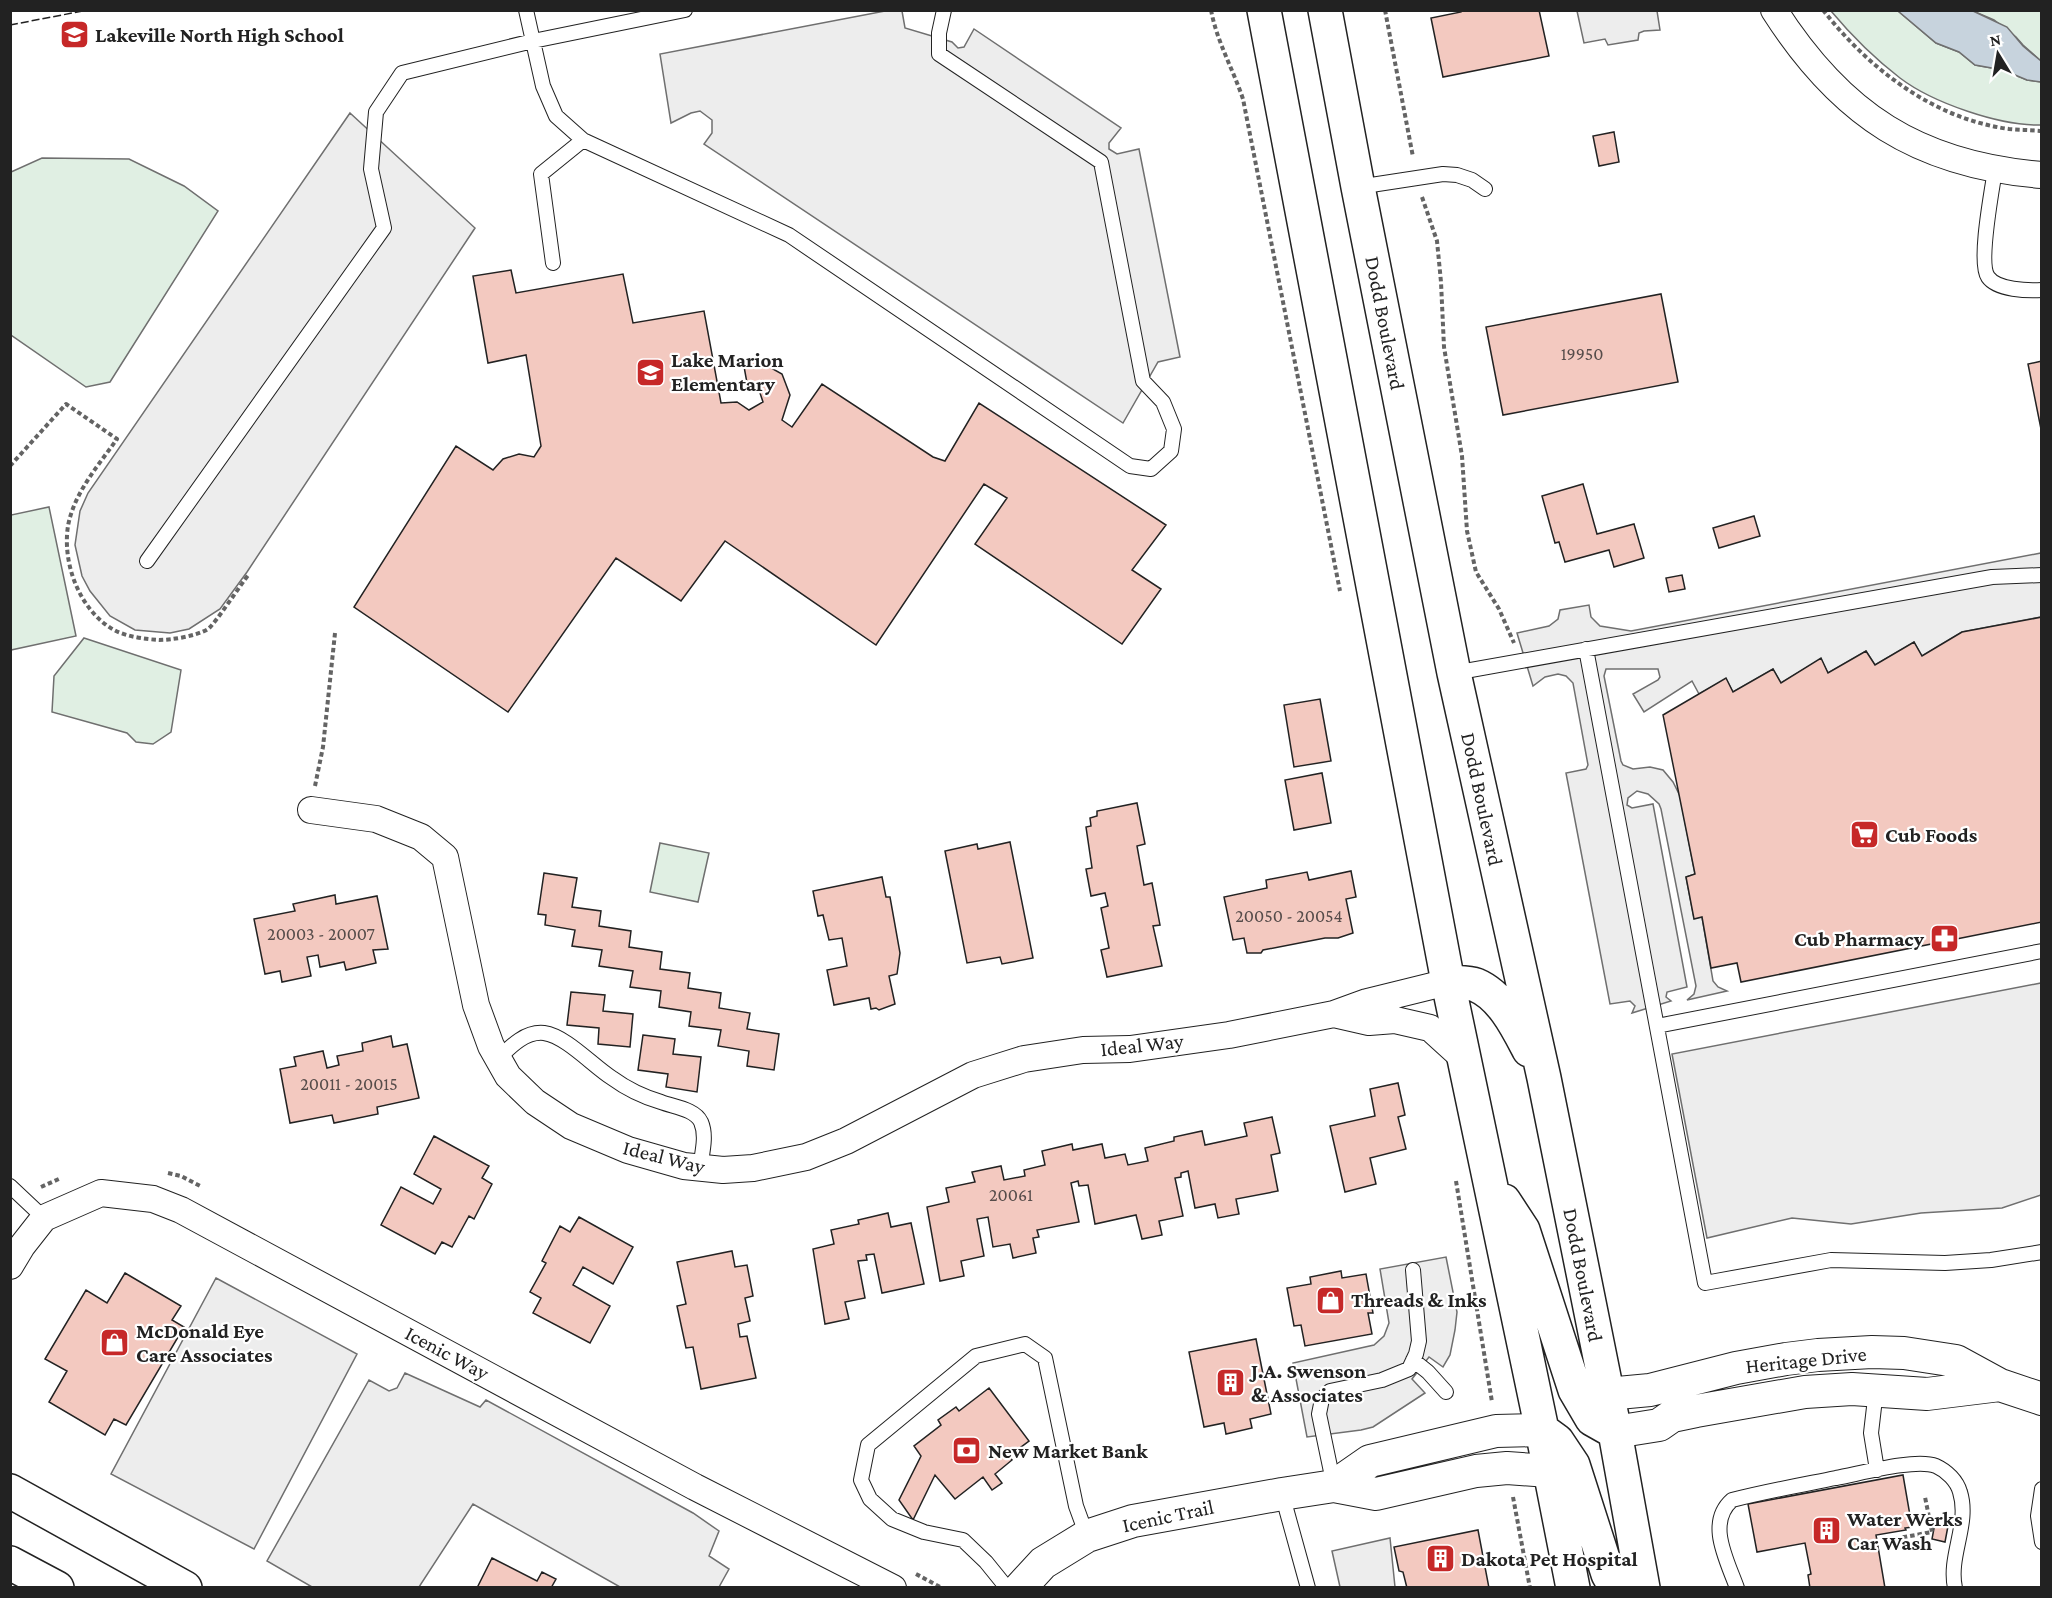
<svg xmlns="http://www.w3.org/2000/svg" width="2052" height="1598" viewBox="0 0 2052 1598" font-family="'Crimson Pro',serif">
	<style>
		.green { fill: #e0efe3; stroke: #6f6f6f; stroke-width: 1.5 }
		.parking { fill: #ededed; stroke: #6f6f6f; stroke-width: 1.5 }
		.water { fill: #c7d3dd; stroke: #6f6f6f; stroke-width: 1.5 }
		.building { fill: #f3c9c0; stroke: #222; stroke-width: 1.5 }
		.lines { fill: none; stroke-linecap: round; stroke-linejoin: round }
		.service-casing { stroke: #222; stroke-width: 16 }
		.minor-casing { stroke: #222; stroke-width: 28 }
		.tertiary-casing { stroke: #222; stroke-width: 34 }
		.secondary-casing { stroke: #222; stroke-width: 36 }
		.path { stroke: #646464; stroke-width: 4; stroke-dasharray: 4.5 3; stroke-linecap: butt }
		.service { stroke: #fff; stroke-width: 14 }
		.minor { stroke: #fff; stroke-width: 26 }
		.tertiary { stroke: #fff; stroke-width: 32 }
		.secondary { stroke: #fff; stroke-width: 33 }
		.fence { stroke: #222; stroke-width: 1.5; stroke-dasharray: 8 3; stroke-linecap: butt }
		.labels { text-anchor: middle; stroke-width: 4.5; stroke-linejoin: round; paint-order: stroke }
		.number-label { font-size: 18px; fill: #564c4a }
		.poi-label { font-size: 21px; font-weight: bold; fill: #222; stroke: #fff; text-anchor: start }
		.street-label { font-size: 21px; fill: #222; stroke: #fff }
	</style>
	<rect width="100%" height="100%" fill="#fff"/>
	<path class="green" d="M1831 11H1898L1936 43 1959 52 1975 65 2003 70 2027 80 2041 82V125C2000 126 1933 103 1900 78 1874 58 1851 35 1831 11Z
		M1973 11H2041V61L2023 45 2016 37 1994 20Z
		M42 158 129 159 184 186 218 211 110 382 86 387 11 335V172Z
		M49 507 76 636 11 650V515Z
		M84 638 181 670 171 732 153 744 136 742 127 733 52 712 54 676Z
		M660 843 709 853 698 902 650 892Z"/>
	<path class="parking" d="M885 11H902L905 28 952 42 958 48 964 47 974 29 1121 128 1109 143V149L1117 154 1139 149 1180 357 1158 362 1123 423 704 144 712 133V120L700 111 691 113 671 123 660 54Z
		M1577 11H1657L1660 30 1644 31 1639 33 1638 40 1608 45 1605 39 1584 43Z
		M350 113 475 228 247 572 220 609 189 629 170 633 135 630 110 616 90 591 82 576 75 545 80 511 88 493Z
		M2041 553V617L1962 632 1922 656 1914 642 1875 665 1866 651 1828 673 1821 659 1781 683 1773 669 1733 692 1726 679 1699 694 1692 681 1644 712 1633 694 1658 680 1660 677 1658 669H1606L1604 676 1621 761 1623 765 1633 769 1650 767 1663 770 1673 782 1680 796 1695 874 1686 877 1694 918 1702 917 1713 981 1718 987 1727 991 1687 1000 1694 994 1696 986 1661 809 1659 804 1648 794 1637 791 1628 798 1627 805 1632 808 1653 804 1687 987 1667 992 1666 997 1671 1001 1632 1013 1635 1006 1630 1001 1610 1004 1566 773 1586 769 1588 765 1573 683 1566 676 1558 674 1545 677 1533 686 1517 633 1549 626 1558 619 1560 610 1589 605 1591 617 1600 626 1631 631Z
		M2041 983V1195L2002 1208 1921 1213 1851 1224 1792 1218 1707 1238 1672 1054Z
		M1446 1257 1457 1312 1455 1330 1450 1355 1443 1367 1429 1357 1412 1379 1425 1393 1373 1427 1361 1430 1307 1437 1293 1363 1374 1345 1384 1336 1389 1323 1380 1269Z
		M216 1278 357 1354 254 1549 111 1474Z
		M405 1373 480 1407 486 1400 693 1513 719 1531 709 1556 729 1569 719 1587H620L473 1504 419 1587H312L267 1561 369 1380 389 1391 397 1388Z
		M1390 1538 1395 1587H1340L1332 1551Z"/>
	<path class="water" d="M1898 11H1973L2007 27 2023 46 2041 61V82L2027 80 2003 70 1975 65 1959 52 1936 43Z"/>
	<path class="building" d="M1461 10H1539L1549 56 1443 77 1431 18 1461 12Z
		M1614 132 1619 162 1599 166 1593 136Z
		M511 270 516 293 623 274 633 323 704 311 721 403 737 402 749 410 763 402 758 387 747 383 743 361 755 359 782 374 790 395 782 420 792 427 822 384 933 457 945 461 979 403 1166 525 1132 570 1161 589 1122 644 975 544 1007 498 984 484 876 645 725 541 681 601 616 558 508 712 354 607 456 446 493 470 503 459 519 454 534 457 541 446 526 355 488 363 473 276Z
		M1661 294 1678 382 1503 415 1486 327Z
		M2042 361V434L2028 364Z
		M1583 484 1597 534 1634 524 1644 558 1614 567 1609 550 1565 562 1559 542 1555 543 1542 496Z
		M1754 516 1760 536 1719 548 1713 528Z
		M1682 575 1685 589 1669 592 1666 578Z
		M2042 617V922L1741 982 1737 963 1711 968 1702 917 1694 919 1686 877 1695 874 1663 715 1726 678 1733 692 1773 669 1781 683 1821 658 1828 673 1866 651 1875 665 1914 642 1922 656 1962 632Z
		M1320 699 1331 761 1294 767 1284 705Z
		M1322 773 1331 823 1294 830 1285 780Z
		M1137 803 1145 844 1137 846 1144 885 1152 883 1160 925 1153 926 1162 966 1107 977 1101 950 1109 948 1101 908 1108 906 1105 893 1091 896 1086 869 1092 868 1086 827 1091 826 1090 818 1097 816V811Z
		M1010 842 1033 958 1002 964 1000 957 967 963 945 851 977 844 978 849Z
		M1351 871 1356 897 1346 899 1353 933 1338 938H1325L1263 950 1261 953H1247L1244 938 1233 940 1224 897 1267 888 1266 880 1307 872 1309 880Z
		M544 873 577 878 572 907 601 911 599 926 631 931 629 947 662 952 660 969 690 973 688 988 721 993 719 1008 750 1013 747 1029 779 1034 774 1070 747 1066 749 1051 718 1046 721 1030 689 1026 691 1012 659 1007 661 991 630 987 633 971 599 966 602 950 572 946 575 930 545 925 546 915 538 914Z
		M882 877 886 897H890L900 953 897 974 889 976 895 1004 879 1010 876 1008 871 1009 869 998 834 1005 827 970 847 966 842 938 829 940 823 915 818 916 813 891Z
		M335 895 336 904 377 896 388 949 373 950 376 963 346 970 344 962 320 967 318 955 307 957 311 976 282 982 280 971 265 974 254 919 295 911 293 904Z
		M571 992 605 995 603 1011 633 1014 630 1047 598 1044 599 1028 567 1025Z
		M643 1035 675 1039 673 1054 701 1057 697 1092 666 1087 668 1074 638 1070Z
		M391 1036 393 1047 407 1044 419 1098 377 1107 378 1114 334 1123 332 1115 290 1123 280 1069 296 1066 294 1057 323 1051 327 1068 339 1065 337 1056 363 1051 362 1043Z
		M1398 1083 1405 1115 1398 1117 1406 1149 1370 1158 1376 1184 1345 1192 1330 1126 1375 1116 1370 1089Z
		M1272 1117 1280 1153 1271 1155 1278 1191 1236 1199 1239 1214 1218 1218 1215 1204 1195 1208 1188 1171 1181 1173V1177L1175 1178 1183 1216 1159 1221 1162 1235 1142 1239 1136 1215 1095 1224 1088 1185 1079 1186 1078 1181 1071 1183 1079 1222 1037 1230 1039 1237 1033 1238 1036 1253 1013 1258 1010 1244 993 1247 988 1217 977 1219 984 1256 961 1261 964 1276 940 1281 927 1207 949 1202 946 1188 975 1182 972 1172 1001 1166 1004 1180 1025 1176 1024 1170 1045 1165 1042 1151 1072 1144 1073 1150 1102 1144 1105 1158 1125 1154 1128 1165 1148 1161 1145 1148 1174 1141V1137L1202 1131 1205 1145 1247 1136 1244 1123Z
		M434 1136 489 1166 482 1178 492 1184 474 1219 469 1216 452 1247 442 1242 435 1254 381 1225 401 1187 433 1204 441 1189 414 1174Z
		M888 1213 891 1227 911 1223 924 1284 882 1293 874 1254 866 1255 867 1260 858 1261 865 1298 845 1302 849 1319 825 1324 813 1249 834 1244 831 1230 859 1224 858 1220Z
		M579 1217 633 1247 613 1284 583 1267 573 1285 610 1306 590 1343 533 1313 541 1298 530 1292 546 1263 542 1261 560 1226 570 1232Z
		M732 1251 735 1267 747 1265 753 1296 745 1298 750 1321 738 1324 740 1337 747 1336 756 1378 701 1389 693 1347 686 1348 677 1306 686 1304 677 1262Z
		M1341 1271 1342 1278 1366 1274 1373 1313H1368L1372 1334 1305 1346 1301 1325 1294 1326 1287 1288 1311 1284 1310 1277Z
		M125 1273 181 1306 172 1320 184 1327 126 1425 114 1419 105 1435 49 1402 67 1371 45 1359 86 1290 107 1303Z
		M1256 1339 1271 1414 1250 1419 1252 1428 1226 1434 1224 1423 1204 1427 1189 1352Z
		M989 1388 1029 1441 1009 1456 1012 1460 995 1474 1002 1483 992 1490 983 1477 955 1499 935 1475 913 1520 899 1500 921 1456 914 1446 941 1425 938 1420 956 1407 959 1411Z
		M1903 1475 1912 1527 1905 1528 1906 1530 1876 1535 1885 1588H1810L1808 1575 1811 1574 1805 1543 1757 1552 1748 1504Z
		M1935 1523 1948 1526 1945 1542 1932 1539Z
		M1478 1530 1489 1588H1407L1403 1572 1399 1571 1394 1547Z
		M492 1558 537 1581 542 1572 556 1579 551 1588H477Z"/>
	<g class="lines">
		<defs>
			<path id="service" d="M526 10 543 86 556 116 583 140 789 235 1130 466 1151 469 1171 451 1174 429 1163 402 1143 381 1101 162 939 54V33L944 10
				M1995 170C1992 190 1978 263 1988 277 1997 290 2028 291 2042 290
				M1358 187 1443 174 1457 175 1472 180 1485 189
				M553 263 541 174 583 140
				M147 561 384 228 371 169 376 112 402 73 533 41 685 10
				M1586 649 1705 1283 1831 1260 1945 1263 1991 1260 2042 1252
				M1454 673 1992 577 2042 575
				M1657 1026 2042 951
				M498 1059C510 1047 525 1031 544 1033 566 1036 593 1066 612 1078 627 1089 644 1097 661 1102 674 1107 695 1109 701 1122 707 1136 702 1153 700 1168
				M10 1186 44 1218
				M1413 1360 1428 1372 1446 1392
				M1876 1390 1871 1433 1877 1470
				M1334 1486 1319 1414 1322 1399 1330 1391 1382 1380 1409 1369 1416 1354 1419 1341 1413 1270
				M2042 1489 2038 1516 2042 1542
				M1282 1494 1308 1588
				M1007 1588 986 1562 963 1540 924 1532 892 1519 870 1499 861 1480 868 1445 976 1356 1025 1344 1045 1358 1076 1506 1087 1536
				M1737 1588C1727 1560 1706 1523 1732 1500 1767 1491 1801 1485 1836 1478 1859 1474 1915 1458 1936 1466 1947 1471 1957 1481 1960 1492 1970 1524 1948 1556 1955 1588"/>
			<path id="minor" d="M1774 10C1841 115 1918 165 2042 175
				M311 810 376 819 421 837 445 857 476 1005 491 1046 508 1076 535 1102 571 1126 628 1150 684 1166 723 1170 753 1168 806 1157 846 1141 973 1075 1024 1059 1083 1050 1130 1049 1229 1035 1334 1014 1367 1002 1448 982
				M1334 1014 1369 1022 1395 1020 1430 1028 1463 1058
				M10 1266 22 1246 44 1218 101 1193 153 1199 181 1210 695 1487 893 1588"/>
			<path id="tertiary" d="M1607 1394 1650 1390 1736 1368 1786 1359 1818 1355 1872 1352 1904 1353 1956 1361 2000 1385 2042 1399
				M1615 1432 1659 1425 1672 1416 1696 1411 1805 1392 1852 1389 1927 1394 2000 1385
				M1334 1486 1370 1461 1496 1431 1542 1430
				M1020 1588 1043 1563 1087 1536 1133 1521 1282 1494 1334 1486 1376 1494 1476 1471 1507 1468 1549 1471"/>
			<path id="secondary" d="M1264 10 1448 982 1542 1430 1573 1588
				M1325 10 1358 187 1454 673 1544 1078 1615 1432 1643 1588
				M1448 982C1457 983 1468 982 1476 985 1502 996 1517 1027 1529 1050
				M1504 1201 1523 1230 1575 1390 1592 1419 1615 1432
				M1542 1430 1557 1441 1573 1465 1608 1574 1616 1588
				M10 1491 185 1588
				M10 1563 57 1588"/>
		</defs>
		<use href="#service" class="service-casing"/>
		<use href="#minor" class="minor-casing"/>
		<use href="#tertiary" class="tertiary-casing"/>
		<use href="#secondary" class="secondary-casing"/>
		<path class="path" d="M1211 10C1217 42 1233 69 1243 99L1340 591
			M1385 10 1413 157
			M1823 10C1869 69 1934 119 2009 129 2020 130 2031 130 2042 131
			M1422 197 1437 241 1441 282 1444 347 1462 456 1467 531 1476 572 1499 609 1514 643
			M10 466 66 404 117 439C98 466 74 493 68 526 62 564 80 611 114 630 127 637 145 639 159 640 171 640 197 636 208 629 215 624 241 584 249 574
			M315 786 323 747 335 633
			M168 1173 181 1176 202 1187
			M1456 1181 1492 1402
			M41 1187 61 1178
			M1513 1497 1530 1588
			M1888 1540 1932 1532 1925 1497
			M916 1574 942 1588"/>
		<use href="#service" class="service"/>
		<use href="#minor" class="minor"/>
		<use href="#tertiary" class="tertiary"/>
		<use href="#secondary" class="secondary"/>
		<path class="fence" d="M10 25 88 10"/>
	</g>
	<defs>
		<symbol id="school-square" viewBox="-11 -11 22 22"><rect x="-9" y="-9" width="18" height="18" rx="4" fill="#c62828" stroke="#fff"/><path d="M0-5L7-2L0 1L-7-2ZM-4 1L0 2.5L4 1V4Q0 6-4 4Z" fill="#fff"/></symbol>
		<symbol id="supermarket-square" viewBox="-11 -11 22 22"><rect x="-9" y="-9" width="18" height="18" rx="4" fill="#c62828" stroke="#fff"/><path d="M-6-5.5h2.5l.6 2H6L4.5 2H-2.5L-4.4-4H-6ZM-1.5 3.2a1.3 1.3 0 1 0 .1 0ZM3 3.2a1.3 1.3 0 1 0 .1 0Z" fill="#fff"/></symbol>
		<symbol id="pharmacy-square" viewBox="-11 -11 22 22"><rect x="-9" y="-9" width="18" height="18" rx="4" fill="#c62828" stroke="#fff"/><path d="M-2-6h4v4h4v4h-4v4h-4v-4h-4v-4h4Z" fill="#fff"/></symbol>
		<symbol id="shop-square" viewBox="-11 -11 22 22"><rect x="-9" y="-9" width="18" height="18" rx="4" fill="#c62828" stroke="#fff"/><path d="M-5-2.5h2.3a2.7 3.5 0 0 1 5.4 0H5L5.5 6h-11ZM-1.5-2.5h3a1.5 2.3 0 0 0-3 0Z" fill="#fff"/></symbol>
		<symbol id="building-square" viewBox="-11 -11 22 22"><rect x="-9" y="-9" width="18" height="18" rx="4" fill="#c62828" stroke="#fff"/><path d="M-4-6H4V6H1V3H-1V6H-4ZM-2.5-4.3h1.7v1.8h-1.7ZM.8-4.3h1.7v1.8H.8ZM-2.5-1h1.7V.8h-1.7ZM.8-1h1.7V.8H.8Z" fill="#fff"/></symbol>
		<symbol id="bank-square" viewBox="-11 -11 22 22"><rect x="-9" y="-9" width="18" height="18" rx="4" fill="#c62828" stroke="#fff"/><path d="M-6-4H6V4H-6ZM0-2.3a2.3 2.3 0 1 0 0 4.6a2.3 2.3 0 1 0 0-4.6Z" fill="#fff"/></symbol>
	</defs>
	<g fill-rule="evenodd">
		<use href="#school-square" x="58" y="18" width="33" height="33"/>
		<use href="#school-square" x="634" y="356" width="33" height="33"/>
		<use href="#supermarket-square" x="1848" y="818" width="33" height="33"/>
		<use href="#pharmacy-square" x="1928" y="922" width="33" height="33"/>
		<use href="#shop-square" x="1314" y="1284" width="33" height="33"/>
		<use href="#shop-square" x="98" y="1326" width="33" height="33"/>
		<use href="#building-square" x="1214" y="1366" width="33" height="33"/>
		<use href="#bank-square" x="950" y="1434" width="33" height="33"/>
		<use href="#building-square" x="1810" y="1514" width="33" height="33"/>
		<use href="#building-square" x="1424" y="1542" width="33" height="33"/>
	</g>
	<g class="labels">
		<g class="number-label">
			<text x="1582" y="360">19950</text>
			<text x="1289" y="922">20050 - 20054</text>
			<text x="321" y="940">20003 - 20007</text>
			<text x="349" y="1090">20011 - 20015</text>
			<text x="1011" y="1201">20061</text>
		</g>
		<g class="poi-label">
			<text x="95" y="42">Lakeville North High School</text>
			<text x="671" y="367">Lake Marion<tspan x="671" dy="24">Elementary</tspan></text>
			<text x="1885" y="842">Cub Foods</text>
			<text x="1924" y="946" text-anchor="end">Cub Pharmacy</text>
			<text x="1351" y="1307">Threads &amp; Inks</text>
			<text x="136" y="1338">McDonald Eye<tspan x="136" dy="24">Care Associates</tspan></text>
			<text x="1251" y="1378">J.A. Swenson<tspan x="1251" dy="24">&amp; Associates</tspan></text>
			<text x="988" y="1458">New Market Bank</text>
			<text x="1847" y="1526">Water Werks<tspan x="1847" dy="24">Car Wash</tspan></text>
			<text x="1461" y="1566">Dakota Pet Hospital</text>
		</g>
		<g class="street-label">
			<text transform="translate(1385 323) rotate(79)" y="7">Dodd Boulevard</text>
			<text transform="translate(1482 799) rotate(78)" y="7">Dodd Boulevard</text>
			<text transform="translate(1142 1045) rotate(-6)" y="7">Ideal Way</text>
			<text transform="translate(664 1157) rotate(14)" y="7">Ideal Way</text>
			<text transform="translate(1583 1275) rotate(79)" y="7">Dodd Boulevard</text>
			<text transform="translate(447 1353) rotate(28)" y="7">Icenic Way</text>
			<text transform="translate(1806 1360) rotate(-6)" y="7">Heritage Drive</text>
			<text transform="translate(1168 1516) rotate(-12)" y="7">Icenic Trail</text>
		</g>
	</g>
	<rect width="2052" height="1598" fill="none" stroke="#222222" stroke-width="24"/>
	<g transform="translate(1998 54) rotate(349)" stroke="#ffffff" stroke-width="4.5" paint-order="stroke">
	<path d="M0-4.5L10 22L0 15L-10 22Z" fill="#222222"/>
	<text y="-9" font-size="16" font-weight="bold" text-anchor="middle" fill="#222222">N</text>
	</g>
</svg>
